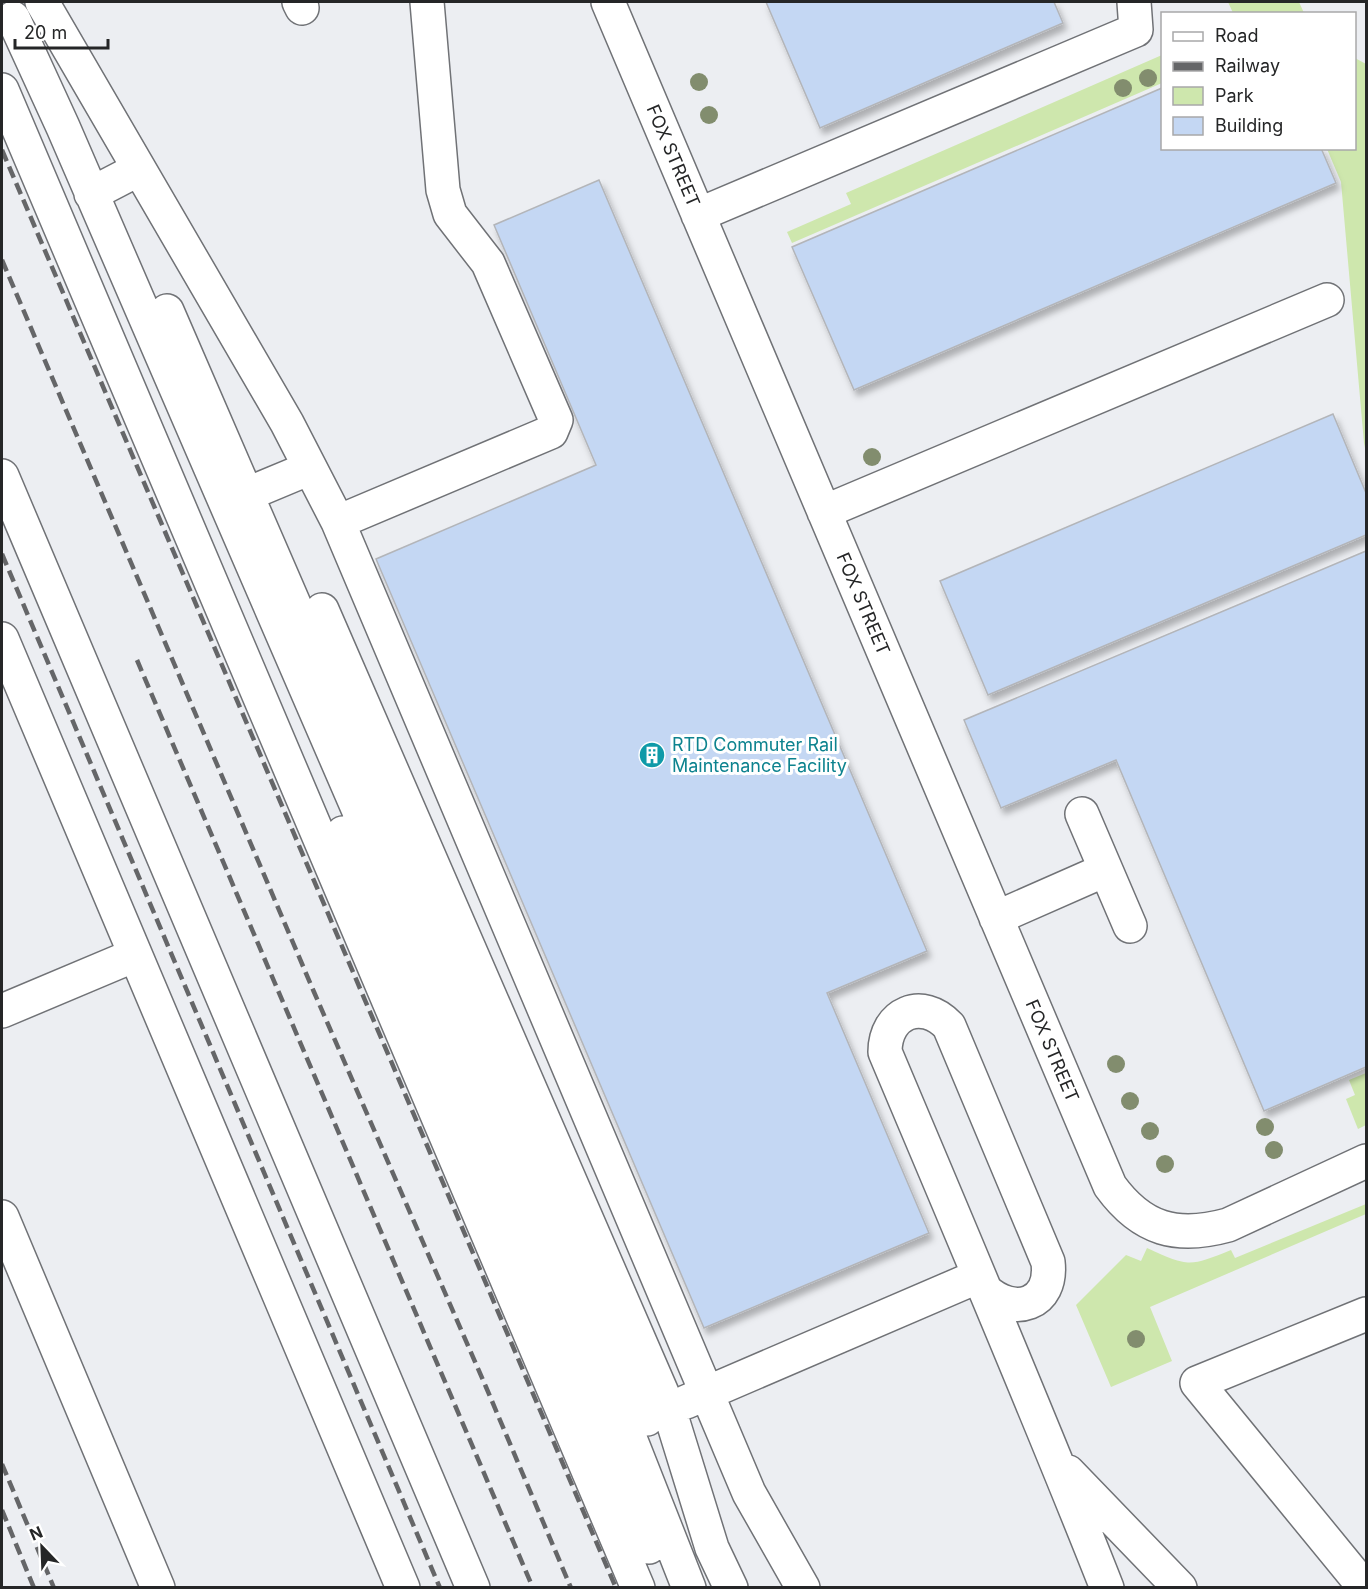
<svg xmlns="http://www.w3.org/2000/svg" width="1368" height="1589" viewBox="0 0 1368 1589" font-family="Inter,sans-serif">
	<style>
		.green { fill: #cee7ad }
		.building { fill: #c4d7f3; stroke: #b3b5b9; stroke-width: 1.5; filter: url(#shadow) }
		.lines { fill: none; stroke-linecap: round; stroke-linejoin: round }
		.minor-casing { stroke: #707276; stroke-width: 36 }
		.minor { stroke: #fff; stroke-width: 33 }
		.rail { stroke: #656668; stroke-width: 4.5; stroke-dasharray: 12 6; stroke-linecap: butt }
		.tree { fill: #828d6e }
		.labels { text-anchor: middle; stroke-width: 6; stroke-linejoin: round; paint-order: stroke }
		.street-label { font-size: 18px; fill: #252627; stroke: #fff }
		.culture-label { font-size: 18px; fill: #0d838f; stroke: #fff; text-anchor: start }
	</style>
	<defs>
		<filter id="shadow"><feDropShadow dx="3.5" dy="6" stdDeviation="3" flood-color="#0004"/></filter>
	</defs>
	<rect width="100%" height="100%" fill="#eceef2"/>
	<path class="green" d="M1228 2H1299L1304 13H1233Z
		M1162 55V83L792 243 787 232 851 204 846 193Z
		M1355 58 1366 64V453L1364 443 1341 182 1327 149 1354 148Z
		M1366 1073V1125L1358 1129 1346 1099 1355 1095 1349 1080Z
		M1366 1204V1214L1150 1307 1172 1361 1111 1387 1076 1305 1126 1255 1141 1261 1147 1248C1189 1267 1189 1267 1231 1250L1235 1258Z"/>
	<path class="building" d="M766 2H1054L1063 23 820 128Z
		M1162 88V148H1321L1336 183 854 390 792 247Z
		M599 180 927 951 827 993 929 1233 704 1328 376 559 596 465 494 225Z
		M1333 414 1366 493V535L988 695 940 581Z
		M1366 551V1067L1264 1111 1116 760 1001 808 964 720Z"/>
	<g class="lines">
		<defs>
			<path id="minor" d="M42 2 287 423 338 522 749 1493 803 1588
				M299 2 302 8
				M608 2 1110 1186C1142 1230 1177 1239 1228 1225L1366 1161
				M13 18 63 127 626 1428 689 1588
				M2 90 638 1588
				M91 194 139 169
				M698 215 1136 30 1134 2
				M167 311 647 1419
				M2 476 473 1588
				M226 503 310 468
				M824 512 1327 300
				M338 522 551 432 556 420 488 263 450 214 443 190 427 2
				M322 610 669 1409 712 1548 731 1588
				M2 639 403 1588
				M1082 814 1130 926
				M343 833 604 1437 649 1547
				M996 918 1105 870
				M2 1011 135 955
				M2 1217 158 1588
				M985 1290C1014 1317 1053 1305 1048 1262L949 1026C922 997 885 1013 885 1052 960 1230 1036 1408 1107 1588
				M686 1402 979 1276
				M1068 1472 1180 1588
				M1365 1588 1197 1383 1366 1314"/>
		</defs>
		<use href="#minor" class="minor-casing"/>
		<use href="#minor" class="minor"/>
		<path class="rail" d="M2 150 616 1588
			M2 260 314 992 486 1387 571 1588
			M2 554 440 1588
			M137 660 533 1588
			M2 1464 54 1588
			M2 1510 34 1588"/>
	</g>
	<g class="tree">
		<circle cx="1148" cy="78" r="9"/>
		<circle cx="699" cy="82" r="9"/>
		<circle cx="1123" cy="88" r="9"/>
		<circle cx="709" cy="115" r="9"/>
		<circle cx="872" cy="457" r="9"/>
		<circle cx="1116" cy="1064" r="9"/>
		<circle cx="1130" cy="1101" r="9"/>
		<circle cx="1265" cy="1127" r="9"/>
		<circle cx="1150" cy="1131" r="9"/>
		<circle cx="1274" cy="1150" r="9"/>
		<circle cx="1165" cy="1164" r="9"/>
		<circle cx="1136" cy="1339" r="9"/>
	</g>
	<defs>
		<symbol id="building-disc" viewBox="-11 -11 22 22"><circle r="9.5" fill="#0f9aa8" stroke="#fff"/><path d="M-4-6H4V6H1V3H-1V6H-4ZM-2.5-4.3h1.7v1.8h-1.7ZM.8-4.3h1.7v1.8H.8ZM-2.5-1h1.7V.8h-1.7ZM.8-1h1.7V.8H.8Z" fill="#fff"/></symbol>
	</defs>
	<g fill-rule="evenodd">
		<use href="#building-disc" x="637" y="740" width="30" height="30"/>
	</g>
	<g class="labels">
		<g class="street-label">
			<text transform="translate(673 156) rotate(67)" y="6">FOX STREET</text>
			<text transform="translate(863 604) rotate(67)" y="6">FOX STREET</text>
			<text transform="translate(1052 1051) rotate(67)" y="6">FOX STREET</text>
		</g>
		<g class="culture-label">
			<text x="672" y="751">RTD Commuter Rail<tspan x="672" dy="21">Maintenance Facility</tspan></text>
		</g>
	</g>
	<rect width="1368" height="1589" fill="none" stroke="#252627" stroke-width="6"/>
	<rect x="1161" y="12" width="195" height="138" fill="#ffffff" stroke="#a8a8a9" stroke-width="1.5"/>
	<rect x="1173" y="32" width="30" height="9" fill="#ffffff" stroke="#a8a8a9" stroke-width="1.5"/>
	<text x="1215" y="42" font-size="18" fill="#252627">Road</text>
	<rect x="1173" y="62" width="30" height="9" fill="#656668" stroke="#a8a8a9" stroke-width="1.5"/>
	<text x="1215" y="72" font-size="18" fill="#252627">Railway</text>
	<rect x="1173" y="87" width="30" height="18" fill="#cee7ad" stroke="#a8a8a9" stroke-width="1.5"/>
	<text x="1215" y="102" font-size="18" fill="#252627">Park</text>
	<rect x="1173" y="117" width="30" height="18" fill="#c4d7f3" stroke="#a8a8a9" stroke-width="1.5"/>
	<text x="1215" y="132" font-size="18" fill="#252627">Building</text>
	<g transform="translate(42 1547) rotate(337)" stroke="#ffffff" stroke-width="4.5" paint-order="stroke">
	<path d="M0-4.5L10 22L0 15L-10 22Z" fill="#252627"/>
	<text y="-9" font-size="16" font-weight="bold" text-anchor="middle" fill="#252627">N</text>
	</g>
	<path d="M15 39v9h93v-9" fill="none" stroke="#252627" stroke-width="3"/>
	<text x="24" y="39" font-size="18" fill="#252627" stroke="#ffffff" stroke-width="4.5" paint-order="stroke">20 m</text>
</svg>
